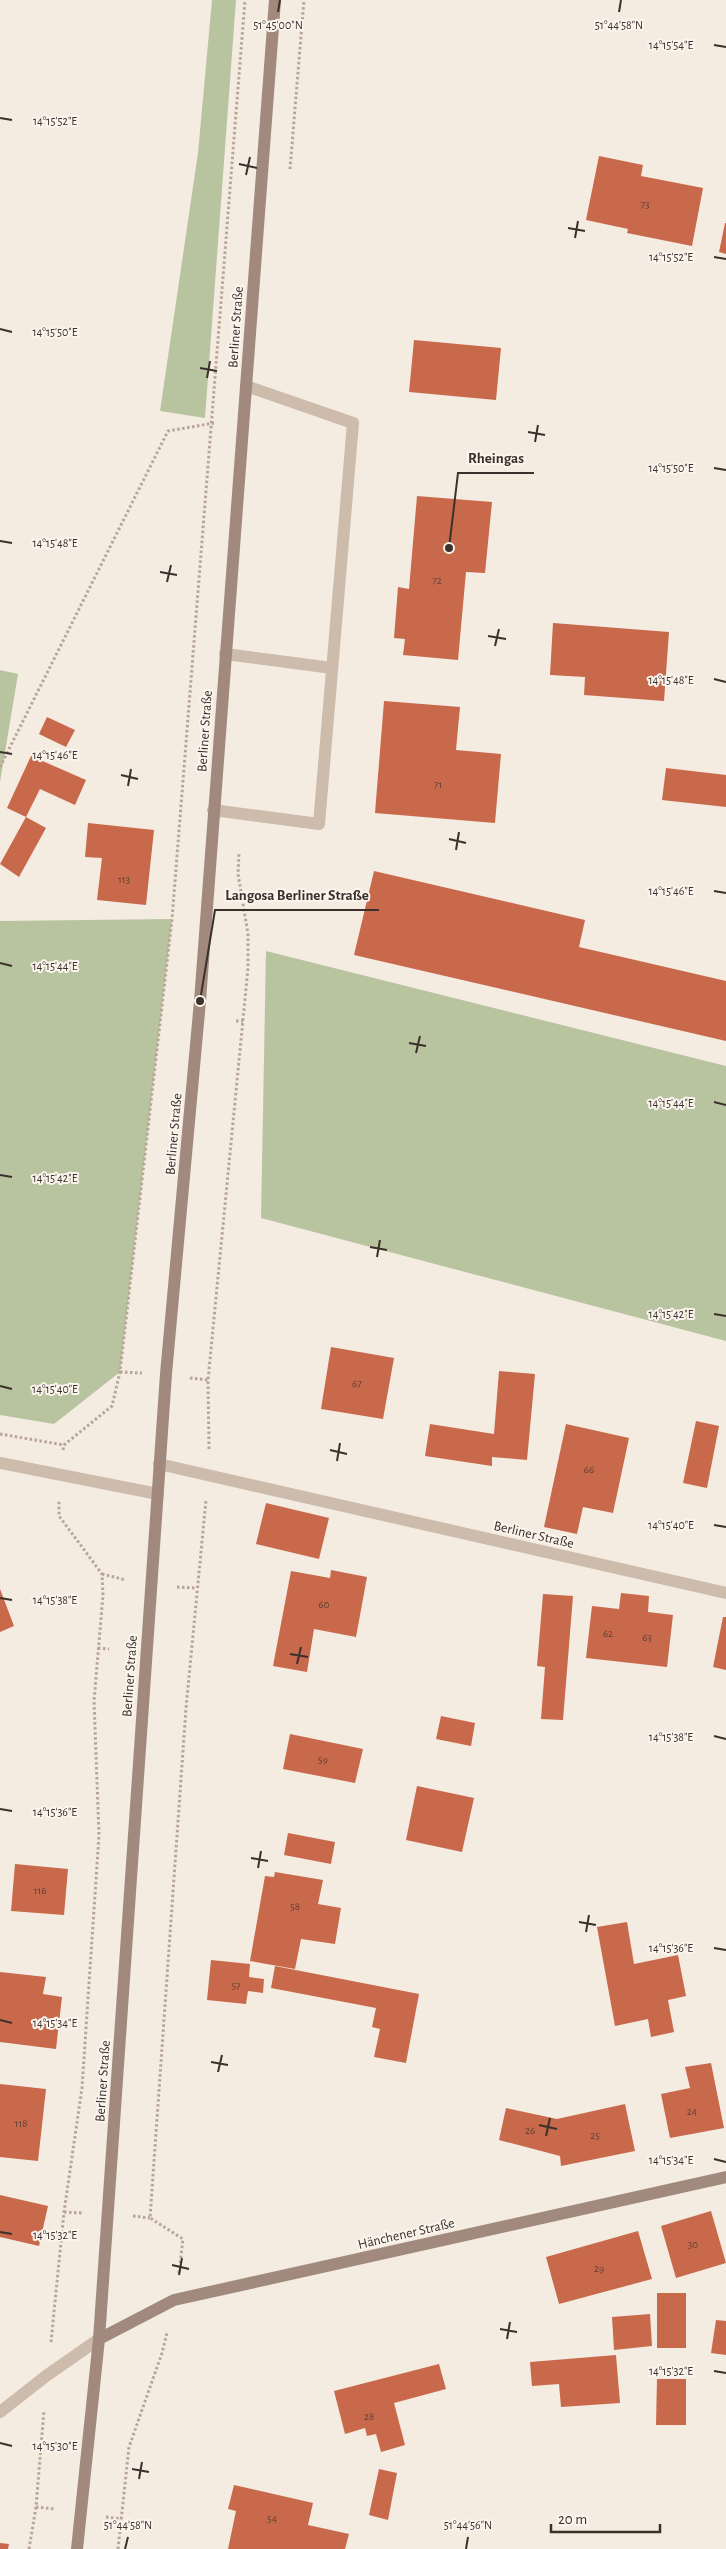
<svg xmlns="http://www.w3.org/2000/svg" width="726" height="2549" viewBox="0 0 726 2549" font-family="'Alegreya Sans',sans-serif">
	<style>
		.green { fill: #b8c4a0 }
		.building { fill: #c8694b }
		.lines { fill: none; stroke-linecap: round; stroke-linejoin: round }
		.path { stroke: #b9a596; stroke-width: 3; stroke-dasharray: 2.5 2.5; stroke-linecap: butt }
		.service { stroke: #cdbbac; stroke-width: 12 }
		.minor { stroke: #cdbbac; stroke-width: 12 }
		.secondary { stroke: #a18a7d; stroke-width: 12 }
		.ticks { fill: none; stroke: #3b302b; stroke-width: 2 }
		.labels { text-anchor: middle; stroke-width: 4; stroke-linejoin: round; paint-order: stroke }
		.number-label { font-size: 11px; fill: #5e3e33 }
		.street-label { font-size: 14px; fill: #3b302b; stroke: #fbf5ee }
		.ticks-label { font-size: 12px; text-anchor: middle; fill: #3b302b; stroke: #fbf5ee; stroke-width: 4; stroke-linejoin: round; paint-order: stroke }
		.leader { fill: none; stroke: #3b302b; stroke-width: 2 }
		.callout-dot { fill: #3b302b; stroke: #fbf5ee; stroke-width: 2 }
		.callout-label { font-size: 15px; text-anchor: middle; font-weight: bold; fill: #3b302b; stroke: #fbf5ee; stroke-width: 4; stroke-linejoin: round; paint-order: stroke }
	</style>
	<rect width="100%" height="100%" fill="#f4ebe1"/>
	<path class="green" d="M212 0H236L205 418 160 411 198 153Z
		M0 670 18 674 0 782Z
		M172 919 120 1372 54 1424 0 1415V921Z
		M266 951 726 1066V1341L261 1218Z"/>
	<path class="building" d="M599 156 643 165 641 176 703 188 692 246 627 233 628 229 586 220Z
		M725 223H726V254L719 252Z
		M414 340 501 348 496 400 409 392Z
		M417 496 492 502 485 573 466 572 458 660 403 655 405 639 394 638 398 587 409 589Z
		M553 623 669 632 664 701 584 695 585 677 550 675Z
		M384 701 460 707 456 750 501 754 495 823 375 813Z
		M47 717 75 730 66 747 39 734Z
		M31 756 86 780 75 805 40 789 26 817 7 808Z
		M666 768 726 775V807L662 800Z
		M26 817 46 828 19 877 0 864Z
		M88 823 154 830 146 905 97 900 102 858 85 857Z
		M374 871 585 920 579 947 726 981V1041L354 955Z
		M331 1347 394 1358 383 1419 321 1409Z
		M499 1371 535 1374 527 1460 492 1457V1466L425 1456 430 1424 494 1434Z
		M696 1421 719 1426 707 1488 683 1483Z
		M566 1424 629 1438 613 1513 583 1507 577 1534 544 1527Z
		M266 1503 329 1518 319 1559 256 1544Z
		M331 1570 367 1577 356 1637 314 1629 307 1672 273 1666 291 1571 330 1578Z
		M0 1589 14 1626 0 1632Z
		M621 1593 649 1596 648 1612 673 1615 667 1667 586 1658 592 1606 619 1609Z
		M543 1594 573 1596 563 1720 541 1719 545 1667 537 1666Z
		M723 1617H726V1670L713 1667Z
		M441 1716 475 1723 471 1746 436 1739Z
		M290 1734 363 1749 355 1783 283 1769Z
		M417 1786 474 1798 462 1852 406 1840Z
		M288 1833 335 1842 331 1864 284 1855Z
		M15 1864 68 1869 64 1915 11 1911Z
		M275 1872 323 1880 318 1904 341 1908 335 1944 301 1939 295 1969 250 1961 265 1876 274 1877Z
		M627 1922 634 1964 678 1955 686 1996 668 2000 674 2032 651 2037 648 2019 615 2026 597 1927Z
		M211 1960 250 1964 249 1977 264 1979 263 1993 248 1991 246 2004 207 2000Z
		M275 1966 419 1994 406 2063 374 2057 380 2029 372 2027 376 2008 271 1988Z
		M0 1972 46 1977 43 1994 62 1997 56 2049 0 2042Z
		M711 2063 724 2128 670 2138 661 2094 690 2088 685 2067Z
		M0 2084 46 2089 38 2161 0 2157Z
		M625 2104 635 2151 561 2166 560 2156 499 2140 506 2108 557 2119Z
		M0 2195 48 2206 39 2246 0 2237Z
		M711 2211 726 2263 676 2278 661 2226Z
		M638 2231 652 2279 559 2304 546 2257Z
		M657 2293H686V2348H657Z
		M650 2314 652 2346 614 2350 612 2317Z
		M716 2320 726 2321V2355L711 2353Z
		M616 2355 620 2403 561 2407 559 2384 532 2386 530 2362Z
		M439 2364 446 2389 394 2403 405 2445 381 2452 376 2434 367 2436 365 2428 345 2434 334 2391Z
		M657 2379H686V2425H656Z
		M379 2469 397 2473 388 2520 369 2515Z
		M234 2485 313 2503 308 2525 349 2534 345 2549H228L236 2511 228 2509Z
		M0 2543 9 2544 8 2549H0Z"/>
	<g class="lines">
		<path class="path" d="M290 169 304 0
			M0 767 168 431 214 423
			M236 1021H243
			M120 1372 142 1373
			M190 1378 208 1380
			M0 1434 64 1445
			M209 1449 208 1380 248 968V934L238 874 239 853
			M63 1450 64 1445 112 1406 120 1372 172 919 245 0
			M102 1574 126 1580
			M177 1587 196 1588
			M98 1648 109 1649
			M64 2212 82 2213
			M133 2216 150 2218
			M179 2273 183 2239 150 2218 186 1708 206 1500
			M51 2342 64 2212 82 2088 99 1835 94 1701 103 1595 102 1574 59 1516V1501
			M36 2507 55 2509
			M106 2517 122 2519
			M29 2549 36 2507 44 2410
			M118 2549 129 2447 162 2353 167 2333"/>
		<path class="service" d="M225 654 332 668
			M213 810 319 824 353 423 246 386"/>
		<path class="minor" d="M0 1463 158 1494
			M159 1464 726 1593
			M0 2412 46 2376 99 2339"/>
		<path class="secondary" d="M99 2339 174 2300 726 2177
			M77 2549 99 2339 166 1374 200 1001 275 0"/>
	</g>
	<path class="ticks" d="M278 12 280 0M619 12 621 0M714 45 726 47M0 118 12 120M239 164 257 168M246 175 250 157M568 228 585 231M575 238 578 221M714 257 726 259M0 329 12 332M200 368 217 371M207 378 210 361M528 432 545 435M535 442 538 425M714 468 726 470M0 541 12 543M160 572 177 575M167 582 171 565M488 636 506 639M495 646 499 629M714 679 726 682M0 752 12 754M121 775 138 779M128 786 131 769M449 839 466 843M456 850 459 832M714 891 726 893M0 963 12 966M409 1043 426 1046M416 1053 420 1036M714 1102 726 1105M0 1175 12 1177M370 1247 387 1250M377 1257 380 1240M714 1314 726 1316M0 1386 12 1389M330 1450 347 1454M337 1461 340 1443M714 1525 726 1527M0 1598 12 1600M290 1654 308 1657M297 1664 301 1647M714 1736 726 1739M0 1809 12 1811M251 1858 268 1861M258 1868 261 1851M579 1922 596 1925M586 1932 589 1915M714 1948 726 1950M0 2020 12 2023M211 2062 228 2065M218 2072 222 2055M539 2125 557 2129M546 2136 550 2118M714 2159 726 2162M0 2232 12 2234M172 2265 189 2269M179 2275 182 2258M500 2329 517 2332M507 2339 510 2322M714 2371 726 2373M0 2443 12 2446M132 2469 149 2472M139 2479 142 2462M125 2549 128 2537M466 2549 468 2537"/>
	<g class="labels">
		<g class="number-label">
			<text x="645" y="208">73</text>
			<text x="437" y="584">72</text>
			<text x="438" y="788">71</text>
			<text x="124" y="883">113</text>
			<text x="357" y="1387">67</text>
			<text x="589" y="1473">66</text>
			<text x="324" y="1608">60</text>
			<text x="608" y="1637">62</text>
			<text x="647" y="1641">63</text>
			<text x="323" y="1763">59</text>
			<text x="40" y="1894">116</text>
			<text x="295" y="1910">58</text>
			<text x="236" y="1989">57</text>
			<text x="692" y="2115">24</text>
			<text x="21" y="2127">118</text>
			<text x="530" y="2134">26</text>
			<text x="595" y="2139">25</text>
			<text x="693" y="2248">30</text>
			<text x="599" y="2272">29</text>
			<text x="369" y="2420">28</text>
			<text x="272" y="2522">54</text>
		</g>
		<g class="street-label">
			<text transform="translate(235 327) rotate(-86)" y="5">Berliner Straße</text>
			<text transform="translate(204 731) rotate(-86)" y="5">Berliner Straße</text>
			<text transform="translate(173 1134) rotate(-85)" y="5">Berliner Straße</text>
			<text transform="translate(534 1534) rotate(13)" y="5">Berliner Straße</text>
			<text transform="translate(129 1676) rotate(-86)" y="5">Berliner Straße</text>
			<text transform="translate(102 2081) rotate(-86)" y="5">Berliner Straße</text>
			<text transform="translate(406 2233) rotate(-13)" y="5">Hänchener Straße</text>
		</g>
	</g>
	<g class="ticks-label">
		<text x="278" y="29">51°45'00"N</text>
		<text x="619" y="29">51°44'58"N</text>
		<text x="671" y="49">14°15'54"E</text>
		<text x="55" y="125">14°15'52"E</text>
		<text x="671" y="261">14°15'52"E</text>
		<text x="55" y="336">14°15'50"E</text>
		<text x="671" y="472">14°15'50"E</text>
		<text x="55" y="547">14°15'48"E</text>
		<text x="671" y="684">14°15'48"E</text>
		<text x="55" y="759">14°15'46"E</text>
		<text x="671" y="895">14°15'46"E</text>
		<text x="55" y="970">14°15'44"E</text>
		<text x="671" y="1107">14°15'44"E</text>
		<text x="55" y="1182">14°15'42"E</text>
		<text x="671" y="1318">14°15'42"E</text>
		<text x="55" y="1393">14°15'40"E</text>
		<text x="671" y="1529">14°15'40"E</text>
		<text x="55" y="1604">14°15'38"E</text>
		<text x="671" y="1741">14°15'38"E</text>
		<text x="55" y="1816">14°15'36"E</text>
		<text x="671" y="1952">14°15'36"E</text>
		<text x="55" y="2027">14°15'34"E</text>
		<text x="671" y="2164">14°15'34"E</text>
		<text x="55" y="2239">14°15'32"E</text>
		<text x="671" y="2375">14°15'32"E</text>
		<text x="55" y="2450">14°15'30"E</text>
		<text x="128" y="2529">51°44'58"N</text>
		<text x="468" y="2529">51°44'56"N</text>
	</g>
	<path class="leader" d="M449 548L458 473H534M200 1001L215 910H379"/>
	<g class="callout-dot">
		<circle cx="449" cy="548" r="5"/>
		<circle cx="200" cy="1001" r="5"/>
	</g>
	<g class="callout-label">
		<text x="496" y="463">Rheingas</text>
		<text x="297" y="900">Langosa Berliner Straße</text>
	</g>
	<path d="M551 2524v8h109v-8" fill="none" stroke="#3b302b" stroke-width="2.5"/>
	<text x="558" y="2524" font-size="15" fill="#3b302b" stroke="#fbf5ee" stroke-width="4" paint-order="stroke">20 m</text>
</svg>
